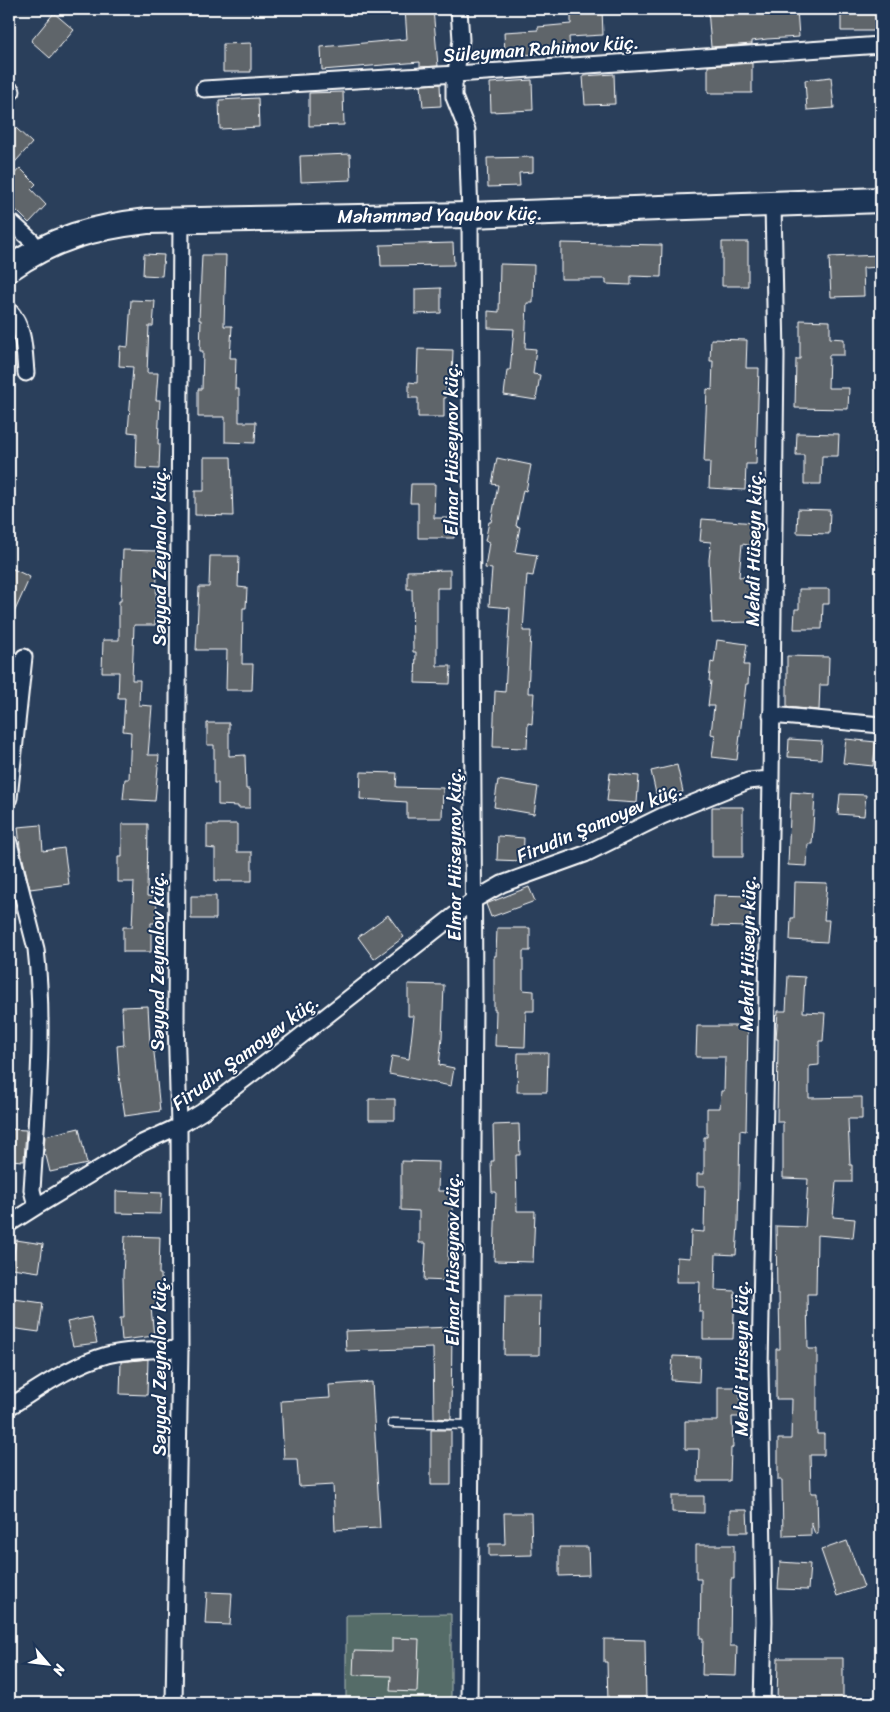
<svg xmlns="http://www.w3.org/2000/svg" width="890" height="1712" viewBox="0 0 890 1712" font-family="Sriracha,sans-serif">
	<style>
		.green { fill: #556c68; stroke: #aab6b4 }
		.building { fill: #5f656a; stroke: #fff }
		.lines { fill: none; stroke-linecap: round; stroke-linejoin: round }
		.service-casing { stroke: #fff; stroke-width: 11 }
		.minor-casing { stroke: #fff; stroke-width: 19 }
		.primary-casing { stroke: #fff; stroke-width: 28 }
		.service { stroke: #1d3557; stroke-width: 8 }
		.minor { stroke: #1d3557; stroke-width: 15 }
		.primary { stroke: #1d3557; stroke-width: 24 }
		.labels { text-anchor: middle; stroke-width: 4; stroke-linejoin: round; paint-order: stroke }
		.street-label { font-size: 19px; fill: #fff; stroke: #1d3557 }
	</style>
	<rect width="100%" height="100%" fill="#2a3f5b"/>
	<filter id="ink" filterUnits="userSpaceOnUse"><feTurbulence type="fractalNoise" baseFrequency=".02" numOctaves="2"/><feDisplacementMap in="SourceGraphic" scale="10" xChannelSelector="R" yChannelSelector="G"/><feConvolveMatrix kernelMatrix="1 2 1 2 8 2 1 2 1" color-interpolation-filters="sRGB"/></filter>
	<g filter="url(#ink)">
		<path class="green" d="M451 1614V1702L346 1703V1615Z"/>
		<path class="building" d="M405 9H433L438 66 420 67V62L322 70 321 47 407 39Z
			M602 9 603 35 569 37 570 52 505 56 504 32 538 30V27L571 24V10Z
			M708 9H797L799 37 767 39 752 41V44L711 47Z
			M841 12H881V31H841Z
			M54 13 74 30 50 58 31 41Z
			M251 43V72H223V44Z
			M752 63V93H708V66Z
			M614 74 615 104 585 105 583 76Z
			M831 77 834 108 807 110 805 80Z
			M532 80 533 110 491 112 490 83Z
			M440 84 441 106 423 107 421 85Z
			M343 92 344 125 309 126V93Z
			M258 98 259 127 220 129 219 100Z
			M16 128 32 143 9 169V136Z
			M350 154 351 180 301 182 300 156Z
			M533 157V172L519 173 520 186 488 187 487 158Z
			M20 168 36 184 31 189 46 205 29 223 9 203V180Z
			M722 242H748V286H722Z
			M453 243 454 265 381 266 380 245Z
			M561 243 662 245 661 277 631 276V285L606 284V279H561Z
			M144 254 164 255 162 276 143 275Z
			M202 255H226L224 326H232L230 358H236L235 389H239V422H256L255 443 225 442V417H198V389H202L203 351H200L201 320H199Z
			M881 255V267L863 268 864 296 831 297 829 257Z
			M500 264 534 265 533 303H527L525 348 536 349 533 374 540 375 536 400 504 395 507 370H510L514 329 488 328V311L499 312Z
			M441 288V313L415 314V289Z
			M131 300 155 301 153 326H149L147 373H158L156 400H160L158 444H160L159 469 136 468 137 433 128 432 133 367 119 366 120 346 128 347Z
			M800 320 830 321V338L844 339V355H829L828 388H849L848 409 795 408 796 359H800Z
			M711 339 747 340 746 368H759L756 464H746L745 490 709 488 710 462H704L707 389 712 390 713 361H710Z
			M418 349 453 350 452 378H446V398H444V417H418V398H409V382L417 383Z
			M797 433 839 434 838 456H822L821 484H804V455H796Z
			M204 457H231L233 516 195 515V491H204Z
			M497 458 531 465 526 491 523 490 516 526 520 527 515 552 537 555 533 576 527 575 523 631H531L528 693H534L532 724 528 723 527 748 493 747 495 691 505 692 510 608 489 606 492 569 485 568 489 542 485 541 489 522H491L498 485 492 484Z
			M411 484H435L434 518H454V538H418V503H410Z
			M798 509 830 510 829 534 797 533Z
			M702 519 756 523 754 546 742 544 739 577 752 576V622L712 623 709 560 711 542 700 541Z
			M123 550 158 551 155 625H134L132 680H140L139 705 152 706 148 755H159L155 801 123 799 125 779H129L131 732 123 731 125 698H118L119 672H102L103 640H119V601H121Z
			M210 556H239L238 587 247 588 246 608H243L242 664H253L252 690H226L227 650H196L199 587H209Z
			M9 567 30 577 9 624Z
			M450 570V588H437V666H451L450 684 415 683 416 652H413L412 589H407V571Z
			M799 589H829V604H823L822 629H794L795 609H799Z
			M717 640 747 644 744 665H749L748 684H746L737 760 712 757 715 735 711 734 714 706H708L711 681H709L711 662 714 663Z
			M787 656 829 657 828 685H820L819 710 787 707Z
			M207 723H229V756L245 755 246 789H250V808H238V806L218 805V783H214V745H207Z
			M789 739 822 741 821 759 788 757Z
			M846 739 876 742 873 766 843 763Z
			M677 765 683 792 657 798 651 771Z
			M361 772 397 773 396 787 443 788 442 818H407V802L360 799Z
			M610 773 639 776 637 803 607 801Z
			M498 780 538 787 534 814 494 807Z
			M791 792 815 794 812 844H808L807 866 788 865Z
			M840 794 866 795 864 816 838 814Z
			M712 807H743V857H712Z
			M122 824H148L147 896 157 897 156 923H151V952H123V927H132L134 882H118V857H122Z
			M218 824H237V852H252V881H215V849L207 848V825H218Z
			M41 825 43 851 64 848 69 884 30 889 20 847 18 827Z
			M498 836 524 838 523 861 497 860Z
			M795 882 827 883 824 920H829L827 942 790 940 791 918H794Z
			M529 887 535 901 491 917 486 904Z
			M714 895 751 896 750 927 712 926Z
			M191 896H216V919H191Z
			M388 915 404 937 374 959 358 937Z
			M497 928H530V951H523V990L534 991V1011H526L525 1047 495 1046 496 1010H494V956H496Z
			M788 976 805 977 803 1012 825 1013 823 1041H819V1065L809 1066V1098L862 1097V1119H848L850 1165H852V1182H836L833 1217 855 1219 853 1238 817 1235 816 1294H807L808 1349H817V1434H824V1455H810L811 1493H817L818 1534H815L811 1522V1535L783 1536 782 1480H778V1439H791L792 1399H776V1349H780L779 1294H777L776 1226 805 1227 808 1179 783 1178V1122H777L778 1039H776L778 1011H786Z
			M408 984 444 985 442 1038 439 1065 454 1068 451 1086 389 1074 392 1056 409 1059 414 1016H408Z
			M148 1006 150 1043H153L160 1111 125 1116 119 1076 117 1046 124 1045 122 1007Z
			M697 1026H748L746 1131 740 1130 738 1224 736 1255 716 1254 715 1290 735 1291 733 1339H703V1312H699L700 1282H676L677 1257 690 1258 691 1231 704 1232 705 1186H697V1174H704V1137H707V1108H720L721 1091H724L725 1057H696Z
			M518 1053H548L547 1092H517Z
			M369 1099H395V1120H369Z
			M519 1124 520 1155H516L517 1211H535L533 1262 494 1261 496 1192H492L491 1161H494L493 1125Z
			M79 1128 87 1164 50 1172 44 1147 45 1136Z
			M9 1129 26 1130 24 1161 9 1160Z
			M401 1161 439 1162 438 1191H452V1212H449L448 1262H450L449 1281 424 1280 426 1243H419V1211L401 1210Z
			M116 1191 162 1193 161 1214 116 1213Z
			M125 1236 160 1237 159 1274H161L162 1307 151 1308 154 1336 122 1340 120 1318H124L123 1276Z
			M16 1240 43 1244 39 1272 12 1268Z
			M505 1296H540L539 1355H504Z
			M14 1299 43 1303 39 1332 10 1328Z
			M91 1317 97 1343 73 1346 67 1322Z
			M452 1327 451 1419 434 1418 433 1348 346 1351 345 1331Z
			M673 1356 700 1357 699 1382 671 1380Z
			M148 1359 147 1395 120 1394 121 1362Z
			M372 1382 380 1528 335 1530 333 1485 299 1487 297 1459H284L281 1401 330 1398 329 1385Z
			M718 1387H740V1417H732L733 1448H731L730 1481H698L699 1449H685V1421H718Z
			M431 1430H451V1485H431Z
			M672 1496H704V1513L672 1512Z
			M730 1510H747L748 1532H730Z
			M504 1513H531L532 1555 489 1556V1544H505Z
			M847 1541 864 1587 837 1596 821 1550Z
			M696 1545H734V1579H731L730 1646H737L736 1676 702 1675 703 1638H700L701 1579H696Z
			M559 1547H588L589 1575 559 1576Z
			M780 1562 810 1564 808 1590 778 1589Z
			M207 1592 232 1593 230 1625 205 1624Z
			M392 1638 419 1639 417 1692 390 1691 391 1676 353 1675 354 1651 392 1652Z
			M604 1639 645 1640 646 1703H608L607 1662H604Z
			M778 1658H843V1703H777Z"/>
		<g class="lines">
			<defs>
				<path id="service" d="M392 1423 471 1425"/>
				<path id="minor" d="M459 9 461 40 454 85V97L467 130 470 215 474 1000 469 1703
					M204 89 456 74 881 45
					M9 94 12 91
					M9 220 31 240 37 250
					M9 310C25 328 24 350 26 373
					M771 715 881 725
					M9 798 24 657
					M9 843 36 949C45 1029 37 1110 32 1190L34 1198 39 1205 142 1143 179 1126 202 1112 283 1050 474 900 502 884 585 854 662 816 686 806 748 781 771 779
					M9 1224 39 1205
					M9 1407C40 1388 71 1365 107 1355 131 1349 156 1350 180 1349
					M174 1703 180 1349 179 1126 176 1019 181 219
					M762 1703 764 1621 760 1367 771 779 776 356 773 204"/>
				<path id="primary" d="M9 269C52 238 95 227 147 221L470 215 881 200"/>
			</defs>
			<use href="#service" class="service-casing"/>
			<use href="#minor" class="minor-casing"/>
			<use href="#primary" class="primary-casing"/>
			<use href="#service" class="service"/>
			<use href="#minor" class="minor"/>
			<use href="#primary" class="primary"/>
		</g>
	</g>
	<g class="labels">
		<g class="street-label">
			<text transform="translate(541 48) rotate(-4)" y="7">Süleyman Rahimov küç.</text>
			<text transform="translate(440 214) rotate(-1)" y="7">Məhəmməd Yaqubov küç.</text>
			<text transform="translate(451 449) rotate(-90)" y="7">Elmar Hüseynov küç.</text>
			<text transform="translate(753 548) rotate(-89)" y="7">Mehdi Hüseyn küç.</text>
			<text transform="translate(159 556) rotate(-90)" y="7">Səyyad Zeynalov küç.</text>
			<text transform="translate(599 822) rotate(-23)" y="7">Firudin Şamoyev küç.</text>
			<text transform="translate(454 854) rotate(-90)" y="7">Elmar Hüseynov küç.</text>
			<text transform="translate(747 953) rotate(-89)" y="7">Mehdi Hüseyn küç.</text>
			<text transform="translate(157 961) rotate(-90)" y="7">Səyyad Zeynalov küç.</text>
			<text transform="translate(245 1052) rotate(-37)" y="7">Firudin Şamoyev küç.</text>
			<text transform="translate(452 1259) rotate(-90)" y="7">Elmar Hüseynov küç.</text>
			<text transform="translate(741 1358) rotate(-90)" y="7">Mehdi Hüseyn küç.</text>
			<text transform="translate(159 1366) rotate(-90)" y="7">Səyyad Zeynalov küç.</text>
		</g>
	</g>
	<rect width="890" height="1712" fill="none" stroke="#1d3557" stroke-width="30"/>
	<rect x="15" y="15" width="860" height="1682" fill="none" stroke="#fff" stroke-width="2" filter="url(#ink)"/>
	<g transform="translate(48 1664) rotate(118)" stroke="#1d3557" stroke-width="4" paint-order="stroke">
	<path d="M0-4L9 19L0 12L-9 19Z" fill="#ffffff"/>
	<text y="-8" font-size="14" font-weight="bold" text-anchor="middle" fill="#ffffff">N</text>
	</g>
</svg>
